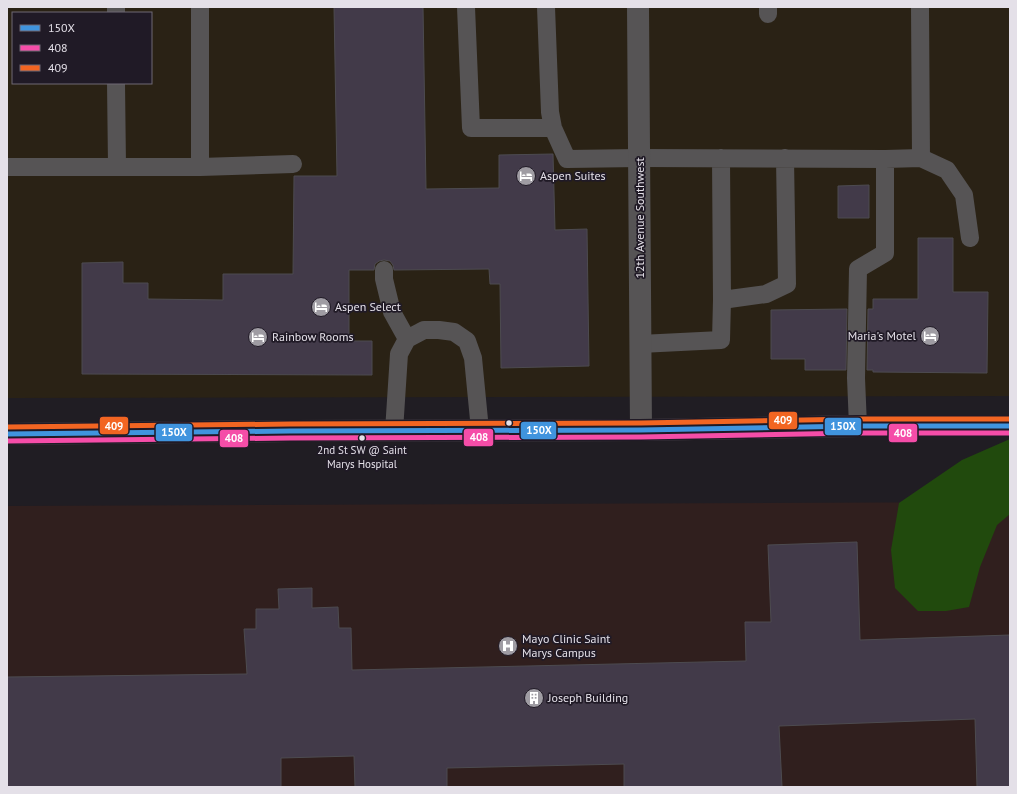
<svg xmlns="http://www.w3.org/2000/svg" width="1017" height="794" viewBox="0 0 1017 794" font-family="'PT Sans',sans-serif">
	<style>
		.commercial { fill: #2a2215; fill-rule: evenodd }
		.medical { fill: #301f1e }
		.forest { fill: #214a0d }
		.building { fill: #423a49; stroke: #4d4b50 }
		.lines { fill: none; stroke-linecap: round; stroke-linejoin: round }
		.lane { stroke: #565455; stroke-width: 18 }
		.street { stroke: #565455; stroke-width: 22 }
		.primary { stroke: #565355; stroke-width: 22 }
		.bus-1-casing { stroke: #201a26; stroke-width: 8 }
		.bus-2-casing { stroke: #201a26; stroke-width: 8 }
		.bus-3-casing { stroke: #201a26; stroke-width: 8 }
		.bus-1 { stroke: #4094de; stroke-width: 5 }
		.bus-2 { stroke: #f54da8; stroke-width: 5 }
		.bus-3 { stroke: #f26522; stroke-width: 5 }
		.bus-dot { fill: #e4e0e8; stroke: #201a26; stroke-width: 1.5 }
		.labels { text-anchor: middle; stroke-width: 3.5; stroke-linejoin: round; paint-order: stroke }
		.bus-label { font-size: 11px; fill: #e4e0e8; stroke: #201a26 }
		.poi-label { font-size: 12px; fill: #e4e0e8; stroke: #201a26; text-anchor: start }
		.street-label { font-size: 12px; fill: #e4e0e8; stroke: #201a26 }
		.line-badge { stroke: #201a26; stroke-width: 1.5 }
		.badge-label { font-size: 11px; text-anchor: middle; font-weight: bold; fill: #fff }
	</style>
	<rect width="100%" height="100%" fill="#201d23"/>
	<path class="commercial" d="M7 7H1010V396L7 398ZM13 13H151V83H13Z"/>
	<path class="medical" d="M1010 502V787H7V506Z"/>
	<path class="forest" d="M1010 439V514L997 525 980 567 969 607 946 611H918L895 588 891 550 899 503 962 460Z"/>
	<path class="building" d="M334 7H423L426 189 499 188V155L553 154 555 230 587 229 589 366 501 368 500 284H490L489 269 394 270 393 265 390 261 384 260 379 261 375 264 374 270H349V341H372V375L82 374V263L123 262V283H148V299L223 300V274H293L294 176H337Z
		M869 185V218H838V186Z
		M918 238H953V292H988L987 373 873 372V370H867L868 309H873V299H918Z
		M847 309 846 370H805V359H771V310Z
		M857 542 860 640 1010 635V787H977L975 719 779 726 782 787H624V764L447 768V787H355L354 756 281 758V787H7V677L247 674 244 629H256V609H279L278 589 312 588V608L338 607 339 628H351L352 670 746 661 745 622H771L768 545Z"/>
	<g class="lines">
		<path class="lane" d="M116 7V13
			M200 7V167
			M466 7 471 128H553
			M546 7 550 112 553 128 567 159 639 158 885 159 921 158 920 7
			M768 7V14
			M116 83 117 166
			M921 158 947 170 964 195 970 238
			M7 167H200L293 164
			M384 270V279L392 312 407 339
			M722 300 766 294 787 284 785 158
			M640 344 721 340 722 300 721 158
			M858 426 856 378 858 269 885 253V159
			M394 431 399 354 407 339 424 330H439L454 332 467 341 473 358 480 430"/>
		<path class="street" d="M638 7 641 430"/>
		<path class="primary" d="M7 434 290 431 641 430 858 426H1010"/>
		<defs>
			<path id="bus-1" d="M7 434 290 431 641 430 858 426H1010"/>
			<path id="bus-2" d="M7 441 290 438 641 437 858 433H1010"/>
			<path id="bus-3" d="M7 427 290 424 641 423 858 419H1010"/>
		</defs>
		<use href="#bus-1" class="bus-1-casing"/>
		<use href="#bus-2" class="bus-2-casing"/>
		<use href="#bus-3" class="bus-3-casing"/>
		<use href="#bus-1" class="bus-1"/>
		<use href="#bus-2" class="bus-2"/>
		<use href="#bus-3" class="bus-3"/>
	</g>
	<defs>
		<symbol id="hotel-disc" viewBox="-11 -11 22 22"><circle r="9.5" fill="#9f9ca3" stroke="#201a26"/><path d="M-6-4.5h1.5V1H6V5H4.5V3h-9V5H-6ZM-4 0a1.8 1.8 0 1 1 3.6 0ZM.5 0V-2.5h3Q6-2.5 6 0Z" fill="#fff"/></symbol>
		<symbol id="hospital-disc" viewBox="-11 -11 22 22"><circle r="9.5" fill="#9f9ca3" stroke="#201a26"/><path d="M-5-5h3v3.5h4V-5h3V5h-3V1.5h-4V5h-3Z" fill="#fff"/></symbol>
		<symbol id="building-disc" viewBox="-11 -11 22 22"><circle r="9.5" fill="#9f9ca3" stroke="#201a26"/><path d="M-4-6H4V6H1V3H-1V6H-4ZM-2.5-4.3h1.7v1.8h-1.7ZM.8-4.3h1.7v1.8H.8ZM-2.5-1h1.7V.8h-1.7ZM.8-1h1.7V.8H.8Z" fill="#fff"/></symbol>
	</defs>
	<g fill-rule="evenodd">
		<use href="#hotel-disc" x="515" y="165" width="22" height="22"/>
		<use href="#hotel-disc" x="310" y="296" width="22" height="22"/>
		<use href="#hotel-disc" x="919" y="325" width="22" height="22"/>
		<use href="#hotel-disc" x="247" y="326" width="22" height="22"/>
		<use href="#hospital-disc" x="497" y="635" width="22" height="22"/>
		<use href="#building-disc" x="523" y="687" width="22" height="22"/>
	</g>
	<g class="bus-dot">
		<circle cx="509" cy="423" r="3.5"/>
		<circle cx="362" cy="438" r="3.5"/>
	</g>
	<g class="labels">
		<g class="bus-label">
			<text x="362" y="454">2nd St SW @ Saint<tspan x="362" dy="14">Marys Hospital</tspan></text>
		</g>
		<g class="poi-label">
			<text x="540" y="180">Aspen Suites</text>
			<text x="335" y="311">Aspen Select</text>
			<text x="916" y="340" text-anchor="end">Maria's Motel</text>
			<text x="272" y="341">Rainbow Rooms</text>
			<text x="522" y="643">Mayo Clinic Saint<tspan x="522" dy="14">Marys Campus</tspan></text>
			<text x="548" y="702">Joseph Building</text>
		</g>
		<g class="street-label">
			<text transform="translate(640 218) rotate(-90)" y="4">12th Avenue Southwest</text>
		</g>
	</g>
	<g class="line-badge">
		<rect x="768" y="411" width="30" height="19" rx="4" fill="#f26522"/>
		<rect x="99" y="416" width="30" height="19" rx="4" fill="#f26522"/>
		<rect x="824" y="417" width="38" height="19" rx="4" fill="#4094de"/>
		<rect x="520" y="421" width="37" height="19" rx="4" fill="#4094de"/>
		<rect x="155" y="423" width="38" height="19" rx="4" fill="#4094de"/>
		<rect x="888" y="423" width="30" height="20" rx="4" fill="#f54da8"/>
		<rect x="463" y="428" width="31" height="19" rx="4" fill="#f54da8"/>
		<rect x="219" y="429" width="30" height="19" rx="4" fill="#f54da8"/>
	</g>
	<g class="badge-label">
		<text x="783" y="424">409</text>
		<text x="114" y="430">409</text>
		<text x="843" y="430">150X</text>
		<text x="539" y="434">150X</text>
		<text x="174" y="436">150X</text>
		<text x="903" y="437">408</text>
		<text x="479" y="441">408</text>
		<text x="234" y="442">408</text>
	</g>
	<rect width="1017" height="794" fill="none" stroke="#e4e0e8" stroke-width="16"/>
	<rect x="12" y="12" width="140" height="72" fill="#201a26" stroke="#6e6974"/>
	<rect x="20" y="25" width="20" height="6" fill="#4094de" stroke="#6e6974"/>
	<text x="48" y="32" font-size="12" fill="#e4e0e8">150X</text>
	<rect x="20" y="45" width="20" height="6" fill="#f54da8" stroke="#6e6974"/>
	<text x="48" y="52" font-size="12" fill="#e4e0e8">408</text>
	<rect x="20" y="65" width="20" height="6" fill="#f26522" stroke="#6e6974"/>
	<text x="48" y="72" font-size="12" fill="#e4e0e8">409</text>
</svg>
